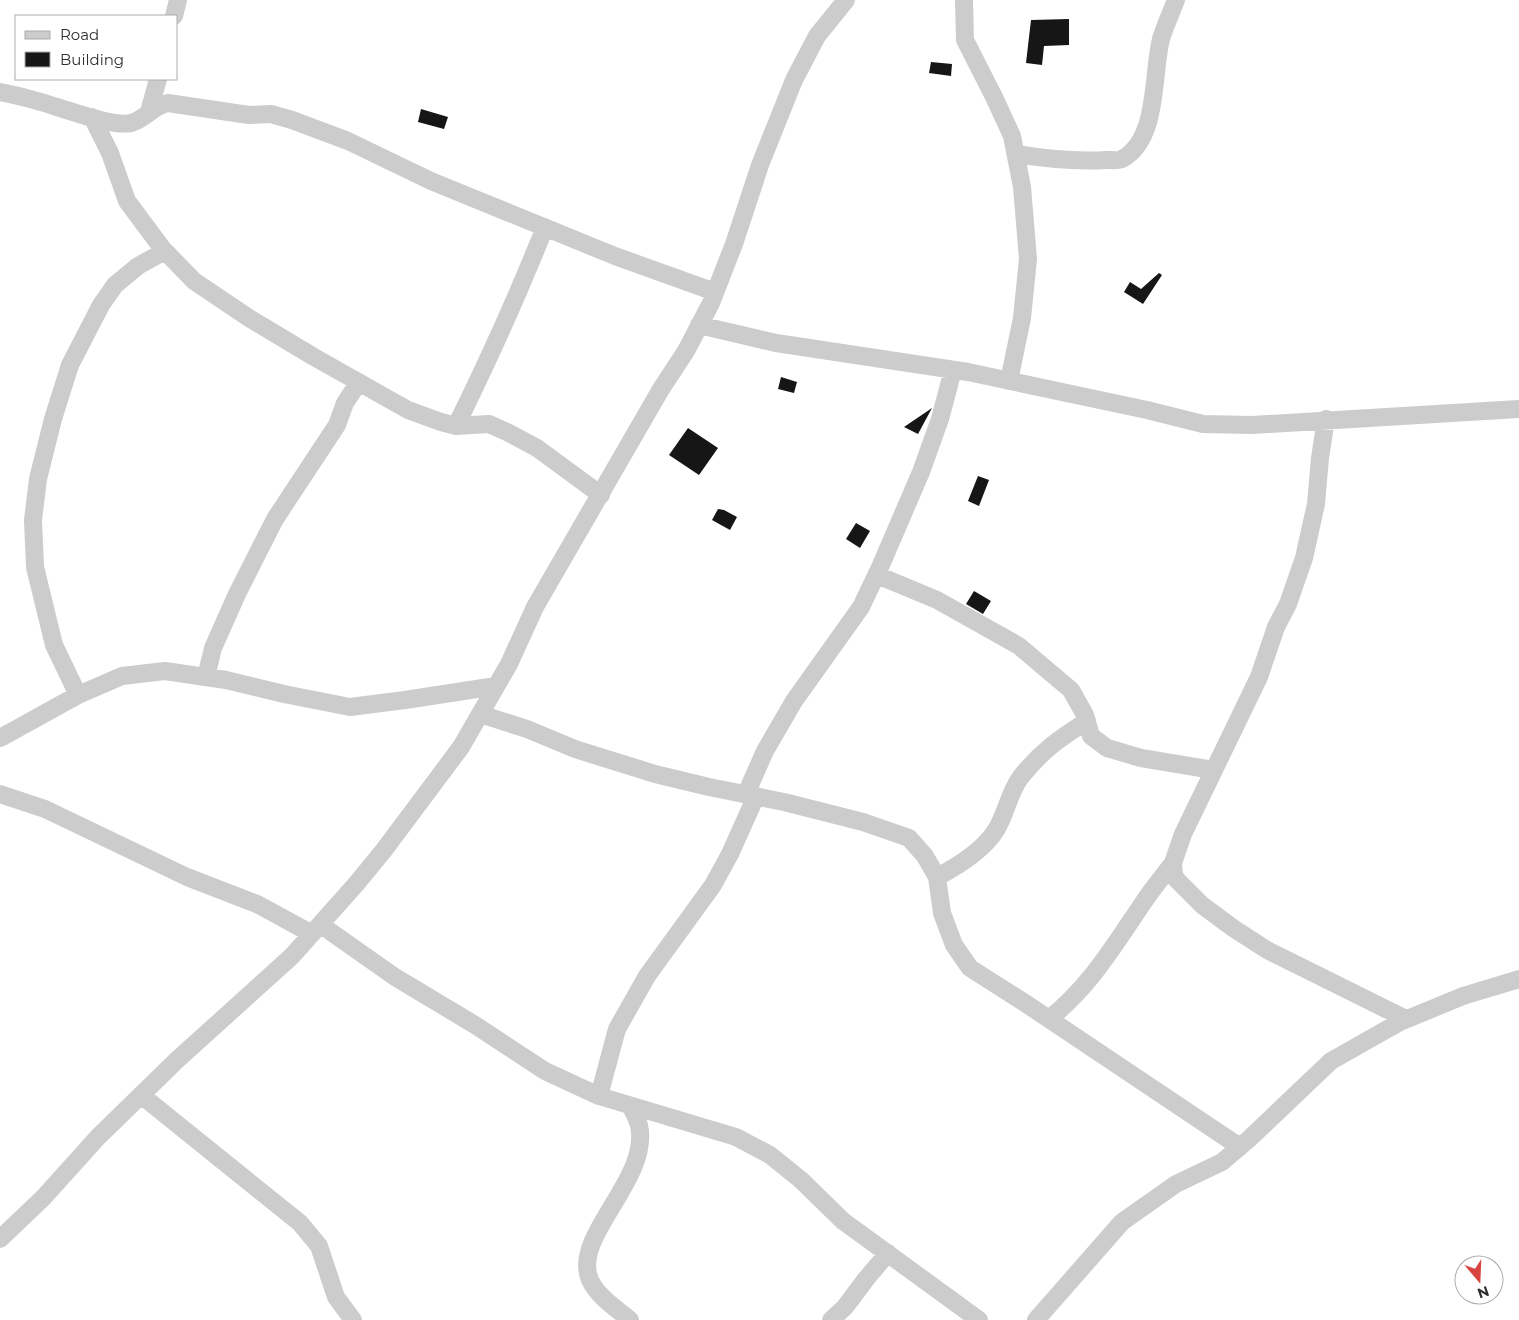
<svg xmlns="http://www.w3.org/2000/svg" width="1519" height="1320" viewBox="0 0 1519 1320" font-family="Montserrat,sans-serif">
	<style>
		.building { fill: #161616 }
		.lines { fill: none; stroke-linecap: round; stroke-linejoin: round }
		.street { stroke: #ccc; stroke-width: 18 }
	</style>
	<rect width="100%" height="100%" fill="#fff"/>
	<path class="building" d="M1069 19V45L1044 46 1042 65 1026 63 1031 20Z
		M931 62 952 64 951 76 929 73Z
		M421 109 448 117 444 129 418 122Z
		M1159 273 1162 275 1143 304 1124 292 1130 282 1141 289Z
		M781 377 797 382 794 393 778 389Z
		M932 408 918 434 904 427Z
		M688 428 718 448 699 475 669 455Z
		M978 476 989 480 979 506 968 501Z
		M718 509 724 510 737 517 730 530 712 520Z
		M856 523 870 531 860 548 846 539Z
		M974 591 991 601 983 614 966 604Z"/>
	<g class="lines">
		<path class="street" d="M964 0 965 40 994 97 1012 136 1022 187 1028 259 1022 318 1009 381
			M174 16 178 0
			M0 92C10 94 20 96 30 99 52 104 112 128 131 123 145 119 153 106 168 103L249 115 271 114 292 120 348 141 431 181 615 256 715 292
			M149 112 158 79
			M92 117 110 153 127 201 162 248 194 281 249 318 314 357 408 410 441 422 456 426 489 424 507 432 537 448 601 495
			M1016 154C1046 159 1076 162 1107 160 1111 160 1118 161 1122 159 1159 139 1152 74 1161 39 1165 26 1171 13 1176 0
			M699 325 776 343 968 372 1147 410 1203 424 1252 425 1519 409
			M1326 419 1320 458 1316 504 1304 558 1288 604 1276 627 1259 677 1183 834 1173 863 1174 875 1177 880 1202 905 1233 928 1267 950 1406 1019
			M456 426C488 361 518 295 545 227
			M877 575 937 600 1019 646 1071 690 1085 715 1091 736 1107 748 1141 758 1213 770
			M206 677 213 648 237 594 275 519 337 425 345 403 359 382
			M78 695 54 645 35 567 33 520 38 479 53 419 70 365 101 305 115 285 138 266 165 251
			M480 714 527 729 575 749 655 774 709 787 784 802 863 822 909 838 925 856 937 877 942 913 954 945 970 968 1025 1003 1240 1147
			M0 738 78 695 122 676 165 671 226 680 284 694 350 707 405 700 496 686
			M0 794 45 809 187 877 257 904 312 934
			M746 794 765 751 794 701 861 607 881 565 921 472 940 419 953 370
			M937 877C958 866 983 851 996 830 1006 814 1009 793 1020 778 1040 752 1060 738 1087 721
			M321 925 395 977 475 1025 545 1071 599 1096 736 1137 770 1155 801 1180 843 1221 979 1320
			M1049 1019C1091 985 1113 947 1143 903 1152 889 1163 876 1173 863
			M141 1095 300 1223 319 1246 336 1297 353 1320
			M599 1096 617 1029 647 976 713 885 730 854 756 796
			M0 1239 43 1198 98 1137 177 1060 292 956 357 883 384 850 461 747 509 664 535 607 661 389 686 351 711 303 734 244 760 165 794 80 817 36 846 0
			M630 1320C616 1308 598 1297 590 1280 571 1236 651 1180 639 1125 637 1119 634 1112 631 1107
			M831 1320 845 1307 866 1279 888 1253
			M1036 1320 1122 1222 1176 1184 1222 1162 1249 1139 1331 1061 1400 1022 1463 996 1519 979"/>
	</g>
	<rect x="15" y="15" width="162" height="65" fill="#ffffff" stroke="#acacac"/>
	<rect x="25" y="31" width="25" height="8" fill="#cccccc" stroke="#acacac"/>
	<text x="60" y="40" font-size="15" fill="#2f2f2f">Road</text>
	<rect x="25" y="52" width="25" height="15" fill="#161616" stroke="#acacac"/>
	<text x="60" y="65" font-size="15" fill="#2f2f2f">Building</text>
	<g transform="translate(1479 1280) rotate(161)"><circle r="24" fill="#ffffff" stroke="#acacac"/>
	<path d="M0-4L9 19L0 12L-9 19Z" fill="#d8443f"/>
	<text y="-8" font-size="14" font-weight="bold" text-anchor="middle" fill="#2f2f2f">N</text>
	</g>
</svg>
